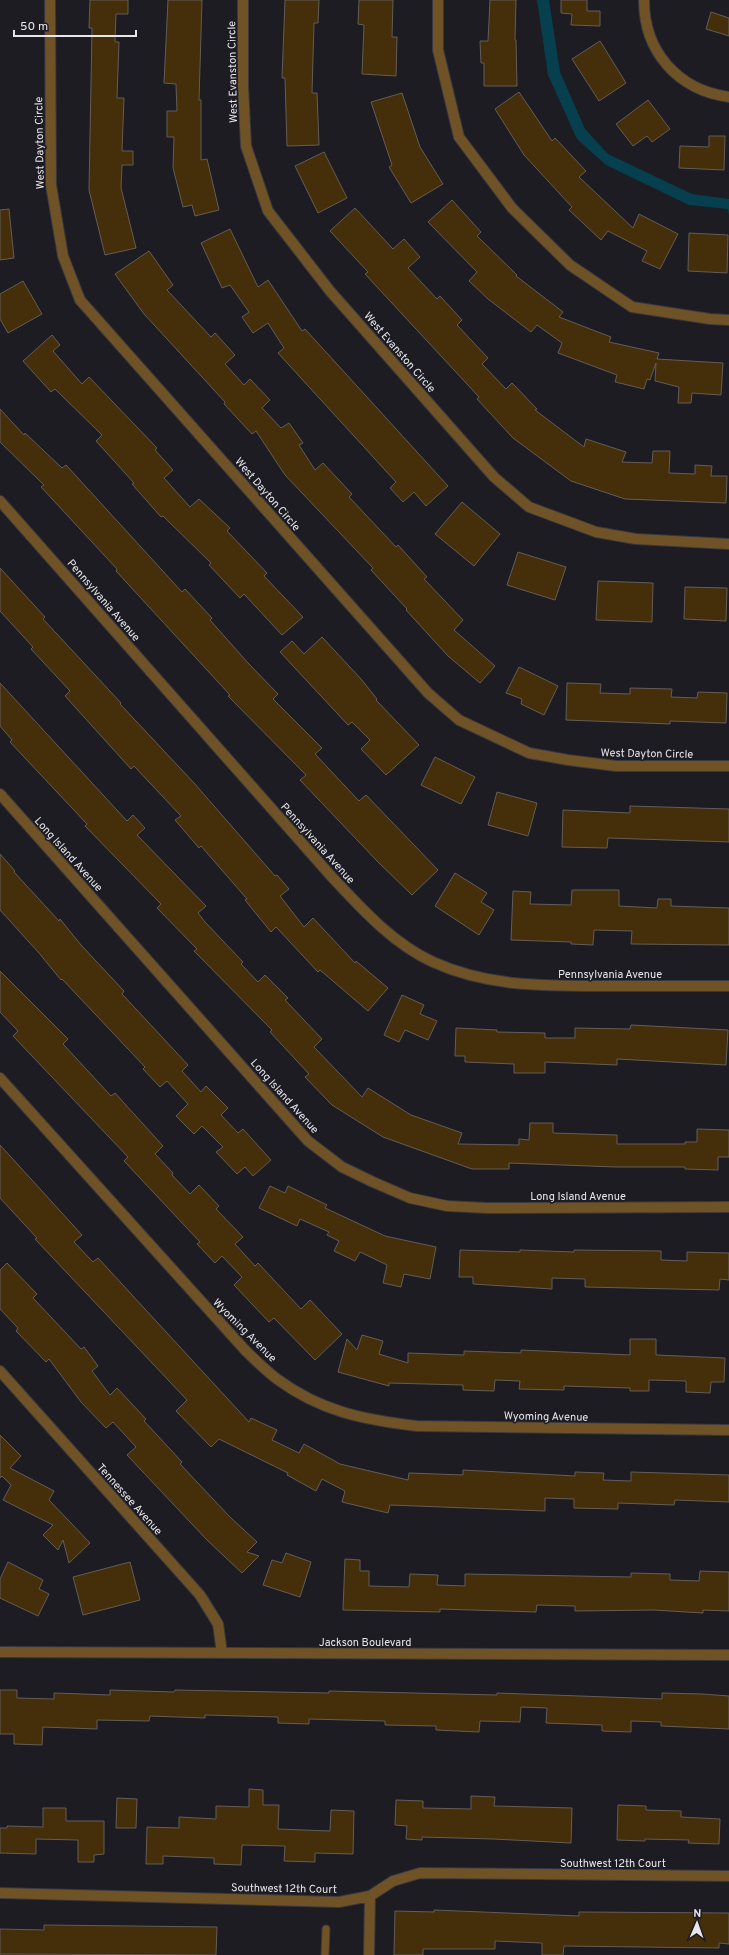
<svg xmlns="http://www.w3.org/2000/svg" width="729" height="1955" viewBox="0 0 729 1955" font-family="Overpass,sans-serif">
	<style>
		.water { fill: #06404f }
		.building { fill: #452e0a; stroke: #645d56 }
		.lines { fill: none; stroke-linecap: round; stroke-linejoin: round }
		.service-casing { stroke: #39383f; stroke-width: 9 }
		.minor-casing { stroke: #39383f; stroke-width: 12 }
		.service { stroke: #6f5326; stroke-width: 7 }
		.minor { stroke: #6f5326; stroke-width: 10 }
		.labels { text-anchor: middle; stroke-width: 3.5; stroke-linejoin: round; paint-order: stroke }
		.street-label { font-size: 11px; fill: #e6e6eb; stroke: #1d1c23 }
	</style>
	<rect width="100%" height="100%" fill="#1d1c23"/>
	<path class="water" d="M537 0H549L560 72 585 129 608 154 692 194 729 199V215L728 209 689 205 606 165 577 139 548 75Z"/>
	<path class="building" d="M90 0H128V14H116L115 42H119L117 98H124L122 151H133V165H122L121 188 136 248 105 255 89 190 92 28H89Z
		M168 0H202L199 100H201V160L207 159 219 210 195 216 192 205 183 207 173 168 174 137H167V111H177L176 84 164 83Z
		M285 0H319L318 23H314L312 93H317L319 145 287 146 285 78H282Z
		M359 0H393L392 37H397L396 76 362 74 364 25 358 24Z
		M490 0H516L515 40H516L517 86H484V63H481L480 41H488Z
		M561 0H587V11H600V26L571 25 572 14 561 13Z
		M711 12 729 18V36L706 29Z
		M600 41 626 83 599 101 572 59Z
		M519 92 552 141 555 138 586 171 579 177 633 228 639 214 678 234 660 269 642 261 647 251 608 231 601 240 569 210 572 207 524 155 495 109Z
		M402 93 420 147 443 184 411 203 389 167 392 165 371 102Z
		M648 100 670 129 652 142 647 136 633 146 616 124Z
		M709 136H725L724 170 679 168 680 146 709 147Z
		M324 152 347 198 318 213 295 166Z
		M452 200 481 232 477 236 517 275 516 276 563 312 559 317 611 337 609 342 659 353 657 359 723 363 721 395 692 393 691 403H678L679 387 655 381 656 363 650 380 647 379 644 389 615 382 617 375 558 353 562 343 537 325 531 332 488 299 469 281 477 272 428 222Z
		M355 208 393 249 404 239 420 257 408 268 437 299 440 296 462 320 457 325 488 358 482 364 506 389 512 383 537 409 535 410 584 447 586 439 626 452 622 462 652 463 653 451H670L669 473 695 474V465L712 466 711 476H727L726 503 625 499 571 481 513 438 477 399 479 397 365 274 368 272 330 231Z
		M9 209 14 258 0 260V210Z
		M230 229 258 287 268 280 302 331 305 329 448 486 426 506 414 492 403 502 390 488 396 482 278 353 284 348 268 323 253 333 242 317 249 312 230 285 222 288 201 243Z
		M689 233 728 235 727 273 688 271Z
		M149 251 173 285 167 290 211 337 215 333 235 355 225 364 244 385 250 379 270 400 262 408 281 428 289 423 303 443 299 445 315 470 323 463 352 494 349 497 396 547 398 545 427 577 424 579 463 620 454 630 495 666 480 683 448 656 406 610 407 609 371 570 373 568 285 475 256 431 252 434 224 404 225 402 144 314 115 274Z
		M23 281 42 314 8 333 0 319V294Z
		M52 335 60 345 53 351 82 384 89 377 157 448 155 450 173 470 164 478 190 507 199 499 230 528 227 531 267 573 264 576 303 617 282 635 244 594 240 598 209 565 211 563 163 516 161 517 132 484 134 483 96 441 102 435 55 389 51 392 23 361Z
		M0 409 24 435 25 433 62 468 66 465 182 592 185 589 212 618 210 620 248 663 278 694 273 699 322 748 315 754 359 801 366 795 438 870 412 895 378 862 300 780 306 775 228 696 230 695 116 571 117 569 41 487 44 485 0 442Z
		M462 502 500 534 474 566 435 534Z
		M518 552 566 567 555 600 507 585Z
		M0 568 45 617 43 619 121 703 120 704 194 783 275 876 277 875 289 889 280 896 304 927 313 918 355 963 356 961 388 988 368 1011 320 970 318 972 276 927 271 932 245 900 247 899 201 846 199 848 175 820 181 816 134 766 131 769 65 696 70 691 31 649 33 647 0 611Z
		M598 581 653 583 652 622 596 620Z
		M685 587 727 588 726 621 684 619Z
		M322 637 361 679 377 699 376 700 419 745 386 775 361 749 370 740 352 722 348 725 280 652 292 641 304 654Z
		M519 667 558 686 544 715 521 704 522 699 506 693Z
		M0 683 127 821 133 815 145 828 137 835 206 906 198 913 205 922 243 962 241 964 258 982 265 975 288 998 285 1000 322 1039 314 1047 362 1097 368 1088 411 1115 462 1133 458 1144 519 1145V1139L529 1140 530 1123H553V1133L617 1135V1144H685V1142H697V1129L729 1130V1157H718V1170L685 1169V1167H616L509 1163V1169H472L383 1137 332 1105 305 1077 309 1074 270 1032 272 1030 194 951 197 949 157 908 161 904 85 826 87 824 10 742 12 740 0 726Z
		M567 683 601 684 600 693 630 694V688L672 689 671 697 697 698 698 692 727 693 726 723 670 721V724L566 720Z
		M435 757 475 777 461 804 421 785Z
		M497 792 537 803 528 836 488 825Z
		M630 806 729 809V842L608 838 607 848 562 847 563 810 630 813Z
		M0 854 15 871 14 872 59 921 60 919 81 945 124 991 122 994 188 1065 182 1071 201 1092 206 1086 228 1108 221 1115 238 1133 243 1129 271 1160 253 1176 245 1167 237 1174 216 1152 223 1147 202 1126 194 1134 176 1116 188 1104 167 1081 160 1087 143 1069 145 1067 62 979 61 980 39 953 0 910Z
		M455 873 487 893 481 902 494 910 479 935 435 906Z
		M572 890H619V906L657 908 658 899H671V906L729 908V945L631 944 632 931 594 930 593 945 571 944V942L511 940 513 891 531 892 530 904 571 905Z
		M0 971 68 1039 63 1044 111 1096 115 1093 163 1146 155 1154 173 1173 172 1175 190 1194 199 1185 219 1206 216 1209 243 1237 235 1244 255 1266 258 1263 301 1309 310 1300 342 1334 315 1360 274 1318 269 1322 234 1285 242 1277 222 1256 215 1263 197 1244 200 1242 124 1161 128 1157 13 1036 18 1031 0 1012Z
		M402 995 424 1005 420 1014 437 1021 428 1040 405 1030 399 1042 384 1035Z
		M631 1025 728 1030 726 1065 617 1059V1065L545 1062V1073H514V1064L465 1062V1056H455L456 1028 497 1030V1032L545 1033V1038H575V1028L630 1029Z
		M0 1145 82 1235 74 1242 93 1262 98 1258 249 1422 251 1418 277 1430 272 1440 299 1453 304 1444 340 1464 408 1480 409 1473 463 1475V1470L575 1476V1472L604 1473 603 1480 631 1481V1472L729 1475V1502L675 1500 674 1505 618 1503V1509L574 1508V1499L545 1498V1511L390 1505 388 1513 342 1502 345 1491 322 1479 316 1491 287 1475 288 1473 219 1439 211 1447 176 1411 187 1400 35 1239 37 1238 0 1198Z
		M270 1186 285 1193 288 1186 327 1205 325 1208 385 1236 436 1247 430 1279 404 1274 401 1287 383 1283 387 1265 360 1252 355 1261 334 1251 339 1241 327 1235 329 1232 300 1219 297 1226 259 1208Z
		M460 1250 520 1252V1250L574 1252V1250L661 1251V1260L687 1261V1252L729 1253V1280L720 1279 719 1290 585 1287V1279L552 1278V1289L473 1284V1277H459Z
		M7 1263 37 1294 33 1298 81 1349 84 1347 98 1366 92 1371 110 1395 117 1388 146 1419 144 1421 182 1462 180 1464 230 1517 257 1542 247 1552 259 1556 242 1573 207 1540 127 1455 136 1447 113 1422 106 1428 81 1402 49 1359 46 1362 16 1331 18 1328 0 1309V1270Z
		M362 1335 383 1341 379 1354 408 1363V1353L464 1355V1351L521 1353V1350L630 1355V1339H656V1355L725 1358 724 1382H711L710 1393 686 1392V1381L649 1380V1391H630V1388L564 1386V1390L519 1389 520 1381 495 1380 494 1391 463 1390V1385L389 1383V1386L338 1372 347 1339 357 1350Z
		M0 1435 21 1456 10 1468 54 1491 49 1500 90 1543 69 1563 63 1540 58 1550 43 1535 53 1525 3 1500 11 1485 2 1476 0 1478Z
		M286 1553 311 1562 300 1597 263 1585 272 1560 282 1563Z
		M345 1559 360 1560V1571H369V1586L409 1587 410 1574 438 1575 437 1585 465 1586V1574L631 1577V1573L670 1574V1580L699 1581 700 1571 729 1572V1611L703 1610V1613L654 1610 575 1611V1606L537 1605 536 1612 440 1609V1612L343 1610Z
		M8 1562 43 1580 39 1589 49 1594 38 1616 0 1598V1579Z
		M130 1562 140 1600 83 1615 73 1577Z
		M0 1690H17V1698L54 1699V1693L110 1695V1690L174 1692 175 1690 329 1693V1691L497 1695V1693L662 1699V1693L702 1694 729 1696V1729L661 1726V1722L631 1721V1732L602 1731V1725L546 1723 547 1708 521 1707 520 1722 480 1721 479 1732 436 1730V1726L385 1725V1721L309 1719V1724L278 1723V1717L205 1715V1718L150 1716 149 1721 97 1720V1729L43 1727 42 1745 14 1744V1734H0Z
		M249 1789 263 1790V1805H279L278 1829 330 1831 331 1810 354 1811 353 1854 315 1853V1862L284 1861 285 1846 242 1845 241 1865 214 1864V1858L163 1856V1864H146L147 1827 179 1828V1817L216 1819V1806L249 1807Z
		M471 1796 495 1797 494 1806 572 1808 571 1843 493 1839 422 1837V1840L406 1839 407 1826 395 1825 396 1800 423 1801V1808L471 1809Z
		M117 1798 137 1799 136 1828H116Z
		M618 1805 646 1806V1810L681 1811V1817L720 1819 719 1844 688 1843 689 1840 645 1839V1841L617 1840Z
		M43 1808H66V1821H104V1854L94 1855V1862H78V1840L36 1839V1854L0 1853V1828H7V1826L43 1827Z
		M434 1910 579 1916V1912L729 1913V1944L719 1943V1948L564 1946 563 1955H542V1943L495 1941V1949H423V1955H394L395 1911 434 1912Z
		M44 1925 217 1927 216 1955 0 1954V1929L44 1930Z"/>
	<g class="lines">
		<defs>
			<path id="service" d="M325 1955 326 1929"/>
			<path id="minor" d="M50 0 51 185 63 256 80 300 428 693 459 720 529 753 568 760 616 766H729
				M243 0V86L246 146 268 211 330 291 494 477 529 507 596 532 636 539 729 544
				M438 0V50L459 137 512 208 570 265 632 307 710 319 729 320
				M644 0C644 52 678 90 729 97
				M0 501 331 876C361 908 392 943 433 962 488 987 545 986 605 986 646 986 688 986 729 986
				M0 794 308 1141 342 1167 373 1182 410 1198 447 1206 487 1208 729 1207
				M0 1078 245 1350C255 1360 265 1370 277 1379 320 1411 364 1420 417 1426L729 1430
				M0 1371 200 1595 218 1624 222 1653
				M0 1652 729 1655
				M0 1893 339 1902 370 1896 393 1881 420 1873 729 1876
				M369 1955 370 1896"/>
		</defs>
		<use href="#service" class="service-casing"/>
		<use href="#minor" class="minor-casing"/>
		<use href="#service" class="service"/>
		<use href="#minor" class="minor"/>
	</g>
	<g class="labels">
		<g class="street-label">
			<text transform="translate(232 72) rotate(-91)" y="4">West Evanston Circle</text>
			<text transform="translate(39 143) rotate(-91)" y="4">West Dayton Circle</text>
			<text transform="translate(400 352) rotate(49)" y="4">West Evanston Circle</text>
			<text transform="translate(268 494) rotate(49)" y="4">West Dayton Circle</text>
			<text transform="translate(104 600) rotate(49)" y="4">Pennsylvania Avenue</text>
			<text transform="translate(647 753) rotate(1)" y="4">West Dayton Circle</text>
			<text transform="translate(318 843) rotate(48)" y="4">Pennsylvania Avenue</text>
			<text transform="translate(69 854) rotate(48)" y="4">Long Island Avenue</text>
			<text x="610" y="978">Pennsylvania Avenue</text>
			<text transform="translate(285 1096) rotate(48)" y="4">Long Island Avenue</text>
			<text x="578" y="1200">Long Island Avenue</text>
			<text transform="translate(245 1330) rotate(45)" y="4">Wyoming Avenue</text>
			<text transform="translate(546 1416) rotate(1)" y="4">Wyoming Avenue</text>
			<text transform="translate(130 1499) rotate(48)" y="4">Tennessee Avenue</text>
			<text x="365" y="1646">Jackson Boulevard</text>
			<text x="613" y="1867">Southwest 12th Court</text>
			<text transform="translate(284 1888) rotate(1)" y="4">Southwest 12th Court</text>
		</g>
	</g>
	<g transform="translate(697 1923) rotate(2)" stroke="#1d1c23" stroke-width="3" paint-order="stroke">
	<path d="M0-3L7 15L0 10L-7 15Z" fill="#e6e6eb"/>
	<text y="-6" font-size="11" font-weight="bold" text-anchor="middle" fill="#e6e6eb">N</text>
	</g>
	<path d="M14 30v6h122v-6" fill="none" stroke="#e6e6eb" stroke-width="2"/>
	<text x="20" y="30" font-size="12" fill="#e6e6eb" stroke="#1d1c23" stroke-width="3" paint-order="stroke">50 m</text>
</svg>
